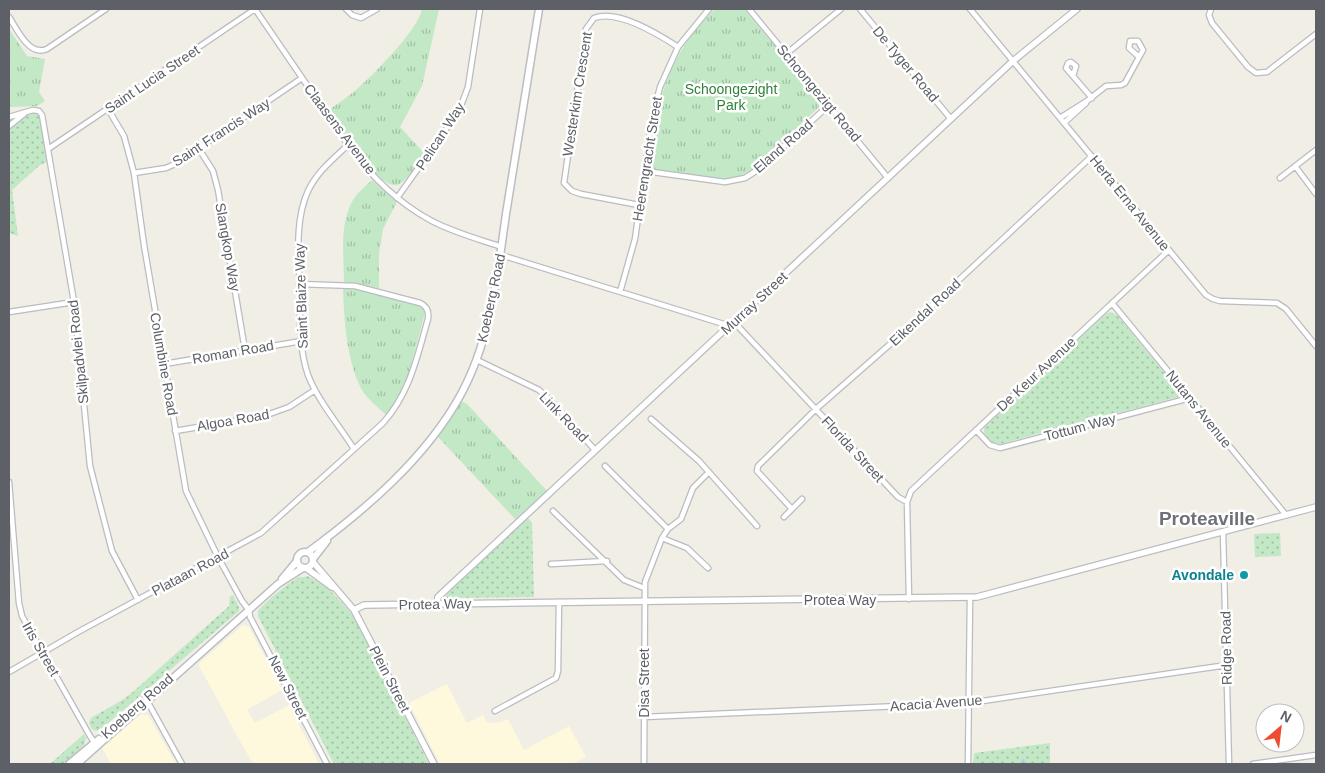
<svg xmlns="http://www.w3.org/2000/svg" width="1325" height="773" viewBox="0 0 1325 773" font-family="Arial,sans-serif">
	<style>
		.commercial { fill: #fef9dc }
		.grass { fill: url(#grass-dots) }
		.park { fill: url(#park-tufts) }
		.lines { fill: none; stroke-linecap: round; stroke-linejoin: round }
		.stream { stroke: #a6d1ff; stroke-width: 2 }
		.minor-casing { stroke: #babcc1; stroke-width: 7 }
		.tertiary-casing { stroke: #babcc1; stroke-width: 8 }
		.secondary-casing { stroke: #bbbdc3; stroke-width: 9 }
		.minor { stroke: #fff; stroke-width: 4.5 }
		.tertiary { stroke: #fff; stroke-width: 5.5 }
		.secondary { stroke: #fff; stroke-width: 6 }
		.culture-dot { fill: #0f9aa8; stroke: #fff; stroke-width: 2 }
		.labels { text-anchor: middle; stroke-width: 5; stroke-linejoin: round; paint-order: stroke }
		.street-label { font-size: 14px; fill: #5d6066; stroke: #fff }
		.park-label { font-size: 14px; fill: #31813b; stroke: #fff }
		.culture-label { font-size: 14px; font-weight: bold; fill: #0d838f; stroke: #fff; text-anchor: end }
		.district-label { font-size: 19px; font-weight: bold; fill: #6e7278; stroke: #fff }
	</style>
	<defs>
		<pattern id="grass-dots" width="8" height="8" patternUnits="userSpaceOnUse" patternTransform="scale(1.25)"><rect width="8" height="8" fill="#c2e8c5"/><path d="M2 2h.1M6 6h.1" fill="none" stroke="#a1bfa4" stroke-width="1.8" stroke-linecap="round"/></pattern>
		<pattern id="park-tufts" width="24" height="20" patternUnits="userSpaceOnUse" patternTransform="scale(1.25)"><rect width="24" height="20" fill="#c2e8c5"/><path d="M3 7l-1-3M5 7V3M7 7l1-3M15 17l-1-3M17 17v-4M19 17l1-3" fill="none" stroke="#a1bfa4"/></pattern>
	</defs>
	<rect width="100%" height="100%" fill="#f0eee5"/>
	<path class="commercial" d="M243 625 249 627 282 690 247 710 255 723 289 705 319 764H253L235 732 198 664Z
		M447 684 467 723 483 715 487 723 501 722 508 719 524 750 569 726 586 757 572 764H440L409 703Z
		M141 714 148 715 176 764H111L102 748Z"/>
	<path class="grass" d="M29 112 36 113 40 117 47 162 40 165 12 190 18 236 9 233V129Z
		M1110 312 1117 315 1180 392 1178 397 1000 444 993 443 984 433V427L1106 314Z
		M528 518 532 523 534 597 447 598 446 596 451 590Z
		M1280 533 1281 556 1255 557 1254 534Z
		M308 576 328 588 353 615 429 764H334L258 616V611C264 603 291 580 300 577 303 577 306 577 308 576Z
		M233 595 239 607V611L100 730 96 731 92 729 89 723 91 718 124 699 134 691 229 606 230 596Z
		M84 734 86 738 84 745 63 764H50Z
		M1050 743V764H973L974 753Z"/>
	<path class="park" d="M422 9H439L422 86 400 127 425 154C419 161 406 183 397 185 378 189 339 124 329 110 338 103 348 97 357 89 373 75 419 29 422 9Z
		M715 9H744L819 99V107L755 168 740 176 722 179 656 170 652 168C647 159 652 147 653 138 661 84 676 47 715 9Z
		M9 29 27 56 45 59 39 92 45 101 37 106 9 107Z
		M372 180 397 202 383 229 379 253V288L344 282C344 255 339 224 353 200 358 192 366 186 372 180Z
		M343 288 370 292 418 306 423 308 425 313 407 380 397 401 386 415C379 408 370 401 364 393 347 367 344 319 343 288Z
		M461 401 467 404 547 491 516 520 437 436 459 402Z"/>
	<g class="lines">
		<path class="stream" d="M1023 760 1026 764"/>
		<defs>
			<path id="minor" d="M255 9 348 145C370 175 397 202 430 220 452 232 478 239 502 247
				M346 9 352 15 361 18 377 9
				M749 9 888 178
				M860 9 951 119
				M970 9 1206 295 1213 299 1220 301 1277 303 1286 309 1316 346
				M1211 9 1209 15 1212 23 1248 67 1256 73 1267 72 1316 34
				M9 17C17 29 29 57 47 49L106 9
				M786 54 841 9
				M1073 76 1076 66 1071 62 1068 63 1066 68 1092 98
				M108 109 124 136 134 173 144 245 186 491 218 557 242 601 249 610 250 617 327 764
				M9 117 33 110 39 111 42 115 74 302 90 466 112 551 138 600
				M1060 118 1087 101 1106 86 1121 85 1125 83 1143 50 1138 41H1130L1129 48 1139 57
				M1064 123 1086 103
				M9 126 24 114
				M348 145C333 159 317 172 308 191 294 222 299 259 300 292 300 319 299 349 308 375 318 401 339 425 354 449
				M48 149 255 9
				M199 149 213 171 218 190 245 350
				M1295 166 1316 194
				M645 171 725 182 745 178 759 169 829 105
				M134 173 166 168 175 164 302 78
				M1280 178 1316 150
				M397 198 459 111 468 87 480 9
				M639 205 581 194 572 191 564 183 586 29 594 18C618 9 658 34 678 47
				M501 255 730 326
				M620 292 635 239 652 118 660 87 678 47 709 9
				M1112 303 1286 515
				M9 312 74 302
				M734 322 898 497 907 502
				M477 360 539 390 549 399 595 450
				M164 364 302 341
				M651 419 699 461 757 526
				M976 430 990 445 1000 448 1190 398
				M175 431 264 416 289 407 315 390
				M605 466 668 529
				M9 482 19 603 22 616 90 736 96 745
				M792 509 757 471 758 466 816 409 888 346 1092 156
				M553 511 624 580 644 588
				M784 517 802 499
				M1223 532 1229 764
				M662 538 687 548 708 568
				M551 564 607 561
				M909 599 907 502 911 491 1169 250
				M9 672 78 632 261 533 383 423C410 393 417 357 428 319 429 312 427 306 420 303L355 286 299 284
				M145 697 182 764
				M495 711 556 678 558 671 559 602
				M644 717 969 703 1227 665
				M644 764 645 582 662 538 668 529 681 519 693 488 709 472
				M968 764 970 598
				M1253 764 1316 755"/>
			<path id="tertiary" d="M313 562 354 610 434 764
				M306 568 332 587
				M437 604 438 597 1013 61 1077 9
				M354 610 364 605 977 597 1316 507"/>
			<path id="secondary" d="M297 560a8 8 0 1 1 16 0a8 8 0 1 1-16 0Z
				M308 552C365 510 425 459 460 396 491 340 497 276 506 214 517 146 528 77 539 9
				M313 559 327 541
				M282 579 297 561
				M69 764 99 739
				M77 764 278 584 303 568"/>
		</defs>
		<use href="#minor" class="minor-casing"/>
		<use href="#tertiary" class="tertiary-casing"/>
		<use href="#secondary" class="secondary-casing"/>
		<use href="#minor" class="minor"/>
		<use href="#tertiary" class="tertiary"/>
		<use href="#secondary" class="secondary"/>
	</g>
	<circle class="culture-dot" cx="1244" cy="575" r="5"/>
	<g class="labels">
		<g class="street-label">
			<text transform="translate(906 64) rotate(50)" y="5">De Tyger Road</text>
			<text transform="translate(152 79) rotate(-34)" y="5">Saint Lucia Street</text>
			<text transform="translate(819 93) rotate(50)" y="5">Schoongezigt Road</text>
			<text transform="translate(577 94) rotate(-81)" y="5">Westerkim Crescent</text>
			<text transform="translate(340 129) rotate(53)" y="5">Claasens Avenue</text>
			<text transform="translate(221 132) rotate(-33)" y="5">Saint Francis Way</text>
			<text transform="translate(440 136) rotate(-57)" y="5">Pelican Way</text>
			<text transform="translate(783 146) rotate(-41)" y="5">Eland Road</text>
			<text transform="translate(647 159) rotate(-81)" y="5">Heerengracht Street</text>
			<text transform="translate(1130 203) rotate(51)" y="5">Herta Erna Avenue</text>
			<text transform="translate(228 247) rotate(80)" y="5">Slangkop Way</text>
			<text transform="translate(301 296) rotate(-92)" y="5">Saint Blaize Way</text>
			<text transform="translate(491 298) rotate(-78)" y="5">Koeberg Road</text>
			<text transform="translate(754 303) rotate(-43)" y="5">Murray Street</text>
			<text transform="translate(925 312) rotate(-43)" y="5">Eikendal Road</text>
			<text transform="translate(78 352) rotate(-96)" y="5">Skilpadvlei Road</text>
			<text transform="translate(233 352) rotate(-10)" y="5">Roman Road</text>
			<text transform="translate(164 364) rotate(80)" y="5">Columbine Road</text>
			<text transform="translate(1036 374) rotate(-43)" y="5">De Keur Avenue</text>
			<text transform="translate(1199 409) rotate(51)" y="5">Nutans Avenue</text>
			<text transform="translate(564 417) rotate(46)" y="5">Link Road</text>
			<text transform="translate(233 420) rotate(-10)" y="5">Algoa Road</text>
			<text transform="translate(1080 427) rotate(-15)" y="5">Tottum Way</text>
			<text transform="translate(853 449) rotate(47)" y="5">Florida Street</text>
			<text transform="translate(190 572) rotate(-28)" y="5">Plataan Road</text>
			<text x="840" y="605">Protea Way</text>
			<text transform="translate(435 604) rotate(-1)" y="5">Protea Way</text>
			<text transform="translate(1226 648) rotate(-91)" y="5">Ridge Road</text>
			<text transform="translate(41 649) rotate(60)" y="5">Iris Street</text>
			<text transform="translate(390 679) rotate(63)" y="5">Plein Street</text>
			<text transform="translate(644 683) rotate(-90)" y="5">Disa Street</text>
			<text transform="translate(288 687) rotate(63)" y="5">New Street</text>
			<text transform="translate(936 703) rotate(-4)" y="5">Acacia Avenue</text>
			<text transform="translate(137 706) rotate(-41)" y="5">Koeberg Road</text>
		</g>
		<g class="park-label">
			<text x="731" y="94">Schoongezight<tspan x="731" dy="16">Park</tspan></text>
		</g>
		<g class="culture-label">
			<text x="1234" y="580">Avondale</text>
		</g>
		<g class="district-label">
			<text x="1207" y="525">Proteaville</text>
		</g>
	</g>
	<rect width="1325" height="773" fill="none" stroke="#5d6066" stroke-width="20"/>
	<g transform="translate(1280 728) rotate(28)"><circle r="24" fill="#ffffff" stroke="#bebfc2"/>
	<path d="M0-4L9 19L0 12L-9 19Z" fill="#ed4c2e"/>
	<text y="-8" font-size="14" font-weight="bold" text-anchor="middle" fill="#5d6066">N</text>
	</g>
</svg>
